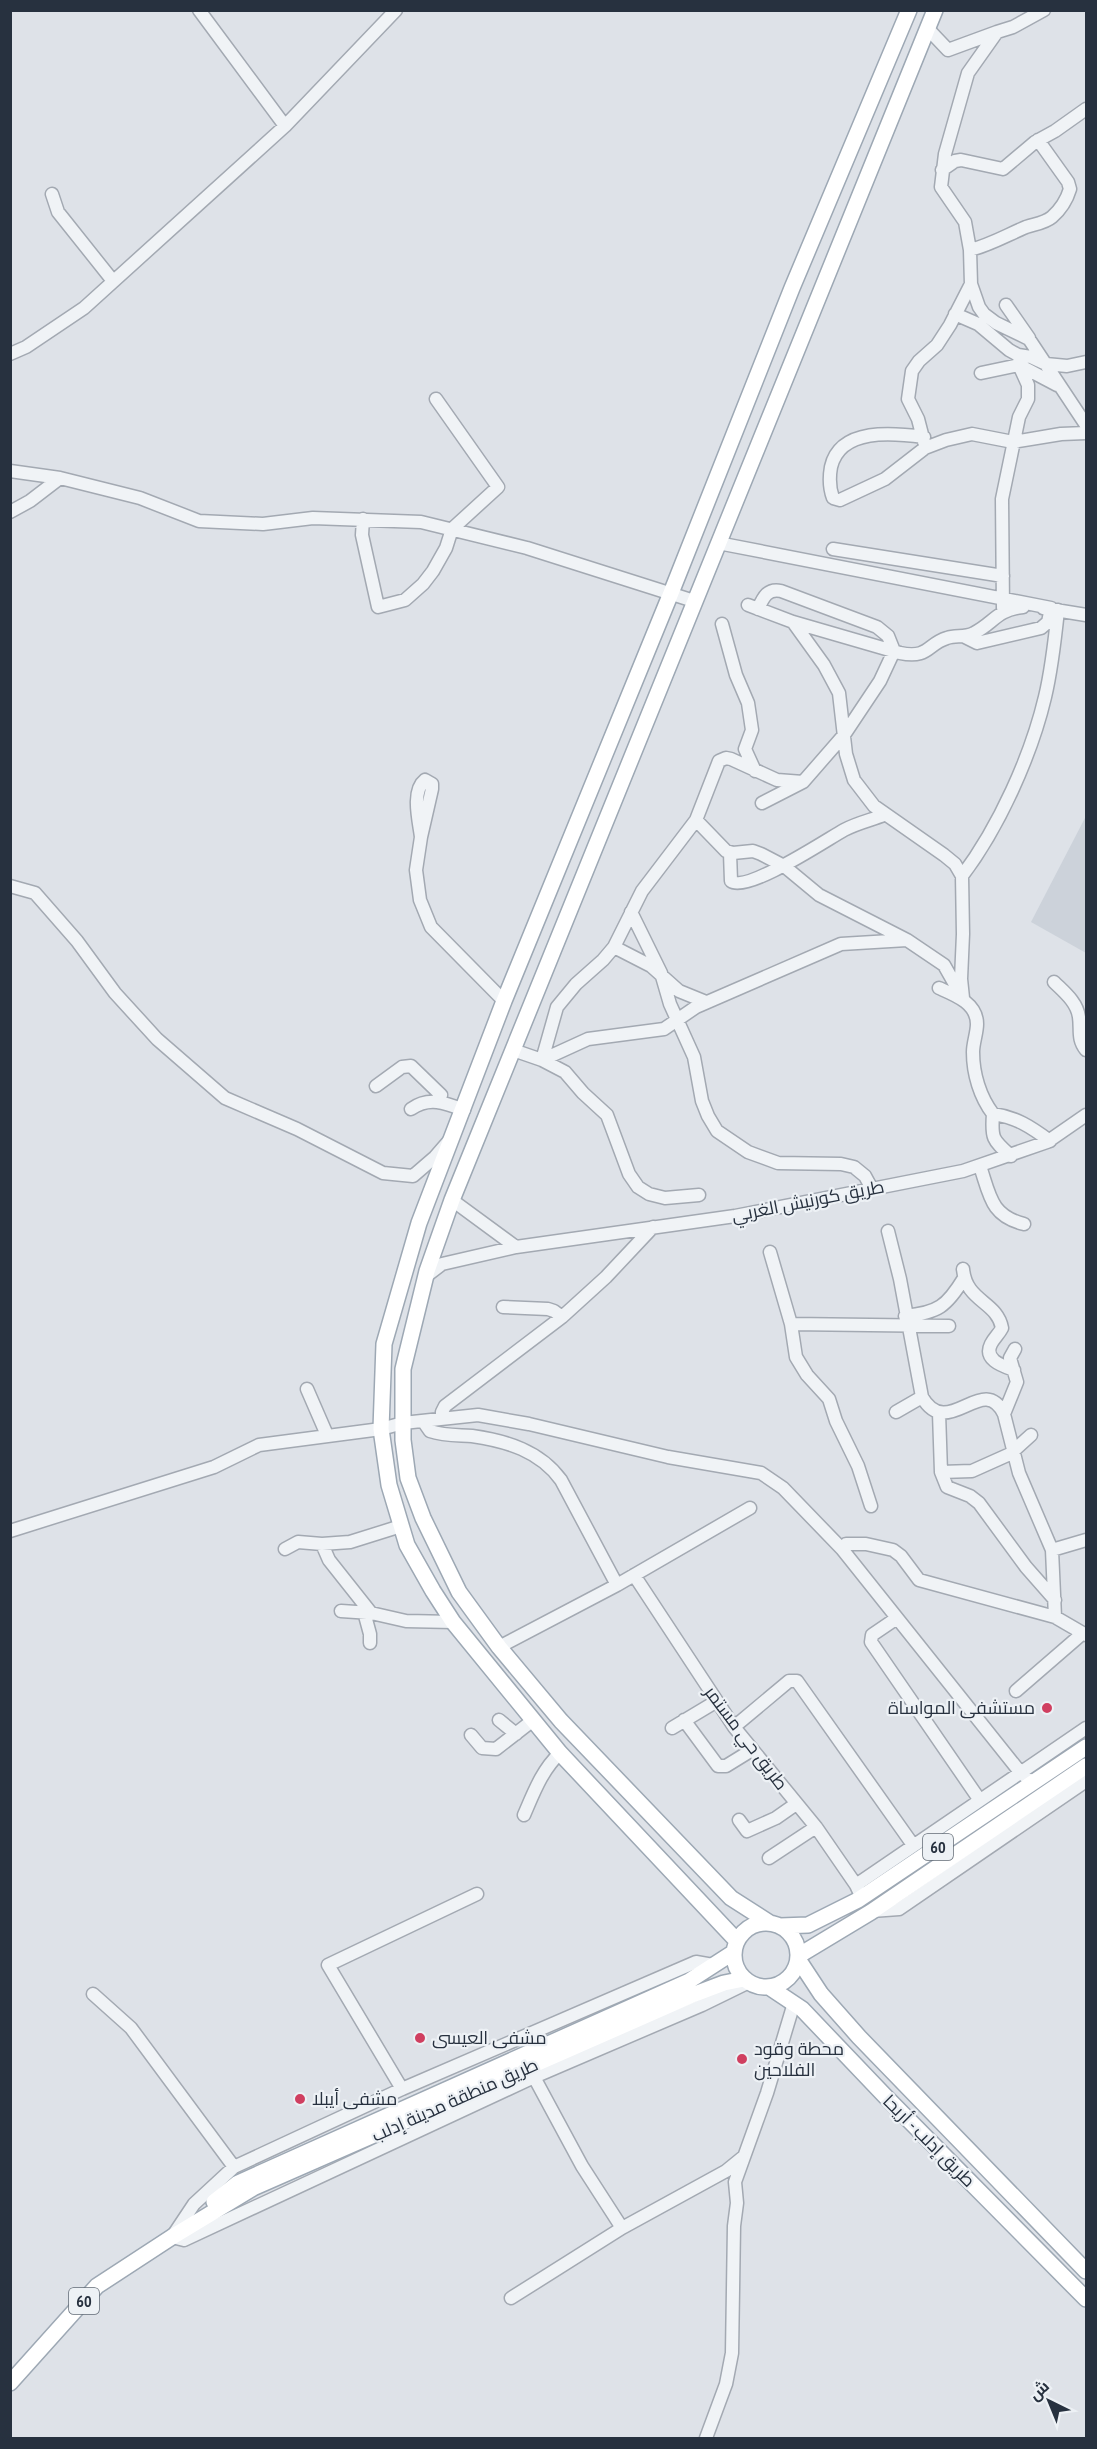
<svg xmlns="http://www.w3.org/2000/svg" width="1097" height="2449" viewBox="0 0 1097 2449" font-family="'PT Sans Narrow',Cairo,sans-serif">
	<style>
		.built { fill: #ccd2da }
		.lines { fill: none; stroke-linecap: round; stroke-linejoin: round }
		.minor-casing { stroke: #a3a9b2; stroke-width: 15 }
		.major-casing { stroke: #9da8b4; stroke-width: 18 }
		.minor { stroke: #f0f3f6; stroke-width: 12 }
		.major { stroke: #fff; stroke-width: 15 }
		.poi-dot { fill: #d03f60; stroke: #edf1f5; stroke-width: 2 }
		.labels { text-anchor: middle; stroke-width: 4.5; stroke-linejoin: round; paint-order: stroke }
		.shield { fill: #edf1f5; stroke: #626b76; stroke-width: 1.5 }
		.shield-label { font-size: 16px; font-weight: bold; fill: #27313f }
		.street-label { font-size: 18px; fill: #27313f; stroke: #edf1f5 }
		.poi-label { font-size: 18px; fill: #27313f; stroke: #edf1f5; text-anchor: start }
	</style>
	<rect width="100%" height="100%" fill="#dee2e8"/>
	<path class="built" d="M1086 816V953L1031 922Z"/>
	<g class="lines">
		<defs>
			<path id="minor" d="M199 10 285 126
				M1044 10 1013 27 997 32 968 73 945 154 941 187 965 222 970 250 971 284 979 307 984 314 996 323 1029 339 1086 425
				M928 29 948 50 997 32
				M942 170 955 161 961 160 1003 169 1035 142 1055 131 1086 109
				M52 194 58 212 113 281
				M970 250C990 245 1007 235 1026 227 1035 224 1045 223 1052 217 1060 210 1067 199 1070 189L1068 182 1038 140
				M1006 305 1029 338
				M955 314 978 324 1009 350 1018 355 1031 357 1046 364 1067 366 1086 362
				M10 354 26 347 84 308 285 126 396 10
				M1019 362V365L1057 385
				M981 373 1019 365 1028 385V399L1019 417 1002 499 1003 608
				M924 437C894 433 840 427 831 467 829 478 829 487 833 498L840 500 885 479 925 448 946 440 972 434 1013 442 1061 434 1086 433
				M924 442 918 419 908 399 912 371 919 361 937 345 950 325 971 284
				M10 471 60 478 140 498 199 521 263 524 313 518 421 522 527 548 694 601
				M10 512 30 501 60 478
				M363 519 362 535 378 607 405 600 423 584 433 571 446 548 452 529 498 487 436 399
				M718 543 1051 608 1048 622 1041 628 977 643 965 637
				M833 549 1003 576
				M748 605 793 622 900 653C929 659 927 644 947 638 956 635 965 638 974 633 994 623 996 610 1023 607
				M1043 608 1086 615
				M758 609C763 598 767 588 781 591L877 627 888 636 894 651 880 681 844 735 803 782 762 803
				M793 622 824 665 839 693 846 754 854 780 874 806 944 855 955 864 962 876 963 934 961 979 963 998
				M722 624 736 675 748 703 752 730 745 749 755 771
				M425 780 432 784V789L421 837C419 821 411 791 425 780Z
				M696 820 726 851 733 853 753 851 761 854 784 866 819 895 907 940 944 965 961 995
				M421 837 416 870 420 900 431 927 504 1001
				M730 853 731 881C747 893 826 840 844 830 857 823 871 820 884 815
				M962 876C999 827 1031 756 1045 697 1052 668 1055 639 1058 610
				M10 886 35 893 77 941 115 993 157 1039 225 1098 297 1129 383 1173 413 1176 435 1157 448 1142
				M631 912 661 973 670 1004 694 1057 702 1101 708 1116 717 1131 748 1152 778 1163 841 1164 854 1167 865 1176 872 1189
				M614 947 651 966 679 991 706 1002
				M1054 982C1064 992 1077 1002 1079 1017 1081 1030 1077 1039 1086 1050
				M939 988C955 995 977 1003 977 1024 977 1033 973 1043 973 1052 973 1074 980 1097 993 1114 991 1139 993 1140 1011 1156
				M513 1050 542 1060 565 1072 583 1093 607 1115 629 1174 638 1187 649 1194 665 1198 699 1195
				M542 1060 557 1007 576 984 603 960 614 947 642 891 696 820 719 761 726 758 731 759 777 780 803 782
				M542 1060 588 1039 664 1029 696 1007 841 944 907 940
				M376 1086 402 1067 411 1066 441 1095 437 1101
				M411 1109C429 1096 446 1103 464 1110
				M993 1114C1016 1117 1031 1127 1050 1141
				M980 1166C990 1196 991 1216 1024 1224
				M452 1200 516 1247
				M888 1231 900 1279 922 1397C948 1442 983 1371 1004 1414L1019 1473 1052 1550 1055 1617
				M770 1252 791 1324 796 1357 807 1375 829 1399 836 1421 858 1466 871 1506
				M963 1269C966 1302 997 1301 1002 1328 999 1334 994 1338 991 1344 983 1360 1003 1366 1014 1370
				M425 1277 442 1264 516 1247 735 1216 963 1171 1047 1142 1086 1115
				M503 1307 548 1309 554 1311 562 1317
				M905 1316C938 1313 947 1306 964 1278
				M791 1324 949 1326
				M307 1389 327 1435
				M896 1412 922 1397
				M939 1413 941 1472 947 1487 970 1496 979 1503 1026 1567 1055 1600
				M1004 1414 1017 1382 1010 1358 1015 1349
				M442 1419V1412L445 1406 562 1317 606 1277 653 1227
				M423 1421 430 1431C444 1436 458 1435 472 1436 507 1441 540 1451 561 1480L617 1585
				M941 1472 972 1471 1010 1454 1031 1435
				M10 1531 214 1467 259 1445 381 1429 403 1423 478 1415 529 1424 668 1457 761 1473 783 1488 842 1549 1020 1772 1033 1783
				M322 1544 329 1560 371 1613
				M285 1549 298 1542 322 1544 350 1542 401 1526
				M842 1549 846 1544H866L893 1550 901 1556 919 1580 1055 1617 1086 1635
				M1052 1550 1086 1540
				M634 1575 734 1727 816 1827 856 1885 862 1898
				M341 1611 371 1613 406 1621 453 1622
				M364 1612 370 1634V1643
				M897 1618 872 1635 871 1642 979 1799
				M499 1647 617 1585 750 1508
				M1016 1691 1083 1633
				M499 1720 516 1734
				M684 1720 718 1766H726L752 1750
				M734 1727 789 1681H797L913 1845
				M672 1728 717 1701
				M471 1735 482 1748 496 1749 532 1721
				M524 1815C534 1792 542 1770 560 1753
				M739 1820 747 1831 776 1818 796 1804
				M769 1858 816 1827
				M856 1885 1086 1728
				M872 1911 899 1909 1086 1781
				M713 1965 696 1962 402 2089 234 2167 194 2204 172 2237 184 2240 534 2077 702 2005 749 1982
				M93 1994 131 2028 234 2167
				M534 2077 582 2166 622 2228
				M402 2089 328 1965 477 1894
				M511 2298 622 2228 726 2171 742 2158
				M706 2438 726 2384 732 2353 734 2226 737 2203 735 2182 767 2093 794 2003"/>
			<path id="major" d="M734 1955a32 32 0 1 1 64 0a32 32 0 1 1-64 0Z
				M770 1923 731 1898 561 1721 499 1647 459 1592 423 1518 408 1478 403 1440V1369L427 1271 452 1200 935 10
				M780 1926 808 1925 858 1900 1086 1747
				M737 1941 560 1753 453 1622 433 1591 407 1545 389 1485 381 1429 384 1344 419 1223 504 1001 671 593 792 288 909 10
				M798 1956 871 1912 1086 1766
				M798 1959 821 1994 859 2037 1086 2271
				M769 1987 802 2009 885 2096 1086 2299
				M214 2202 238 2183 689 1981 734 1952
				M10 2383 97 2286 172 2237 253 2188 695 1994 724 1983 744 1979"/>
		</defs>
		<use href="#minor" class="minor-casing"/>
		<use href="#major" class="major-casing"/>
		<use href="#minor" class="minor"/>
		<use href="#major" class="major"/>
	</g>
	<g class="poi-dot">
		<circle cx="1047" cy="1708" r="6"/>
		<circle cx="420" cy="2038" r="6"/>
		<circle cx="742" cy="2059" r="6"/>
		<circle cx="300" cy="2099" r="6"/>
	</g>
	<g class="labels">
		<g class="shield">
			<rect x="923" y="1834" width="30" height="26" rx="4.5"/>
			<rect x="69" y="2288" width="30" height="26" rx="4.5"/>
		</g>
		<g class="shield-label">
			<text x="938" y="1853">60</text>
			<text x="84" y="2307">60</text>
		</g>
		<g class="street-label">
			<text transform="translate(808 1201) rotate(-11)" y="6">طريق كورنيش الغربي</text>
			<text transform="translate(746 1738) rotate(53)" y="6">طريق حي مستمر</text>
			<text transform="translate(455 2100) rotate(-24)" y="6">طريق منطقة مدينة إدلب</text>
			<text transform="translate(929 2141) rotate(45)" y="6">طريق إدلب - أريحا</text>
		</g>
		<g class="poi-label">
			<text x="1035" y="1714" text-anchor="end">مستشفى المواساة</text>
			<text x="432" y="2044">مشفى العيسى</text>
			<text x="754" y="2055">محطة وقود<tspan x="754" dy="21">الفلاحين</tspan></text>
			<text x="312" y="2105">مشفى أيبلا</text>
		</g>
	</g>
	<rect width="1097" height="2449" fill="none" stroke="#27313f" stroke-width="24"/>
	<g transform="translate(1049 2401) rotate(317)" stroke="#edf1f5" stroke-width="4.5" paint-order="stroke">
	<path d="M0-4.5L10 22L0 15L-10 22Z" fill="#27313f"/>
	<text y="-9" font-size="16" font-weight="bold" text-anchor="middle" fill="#27313f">ش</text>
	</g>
</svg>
